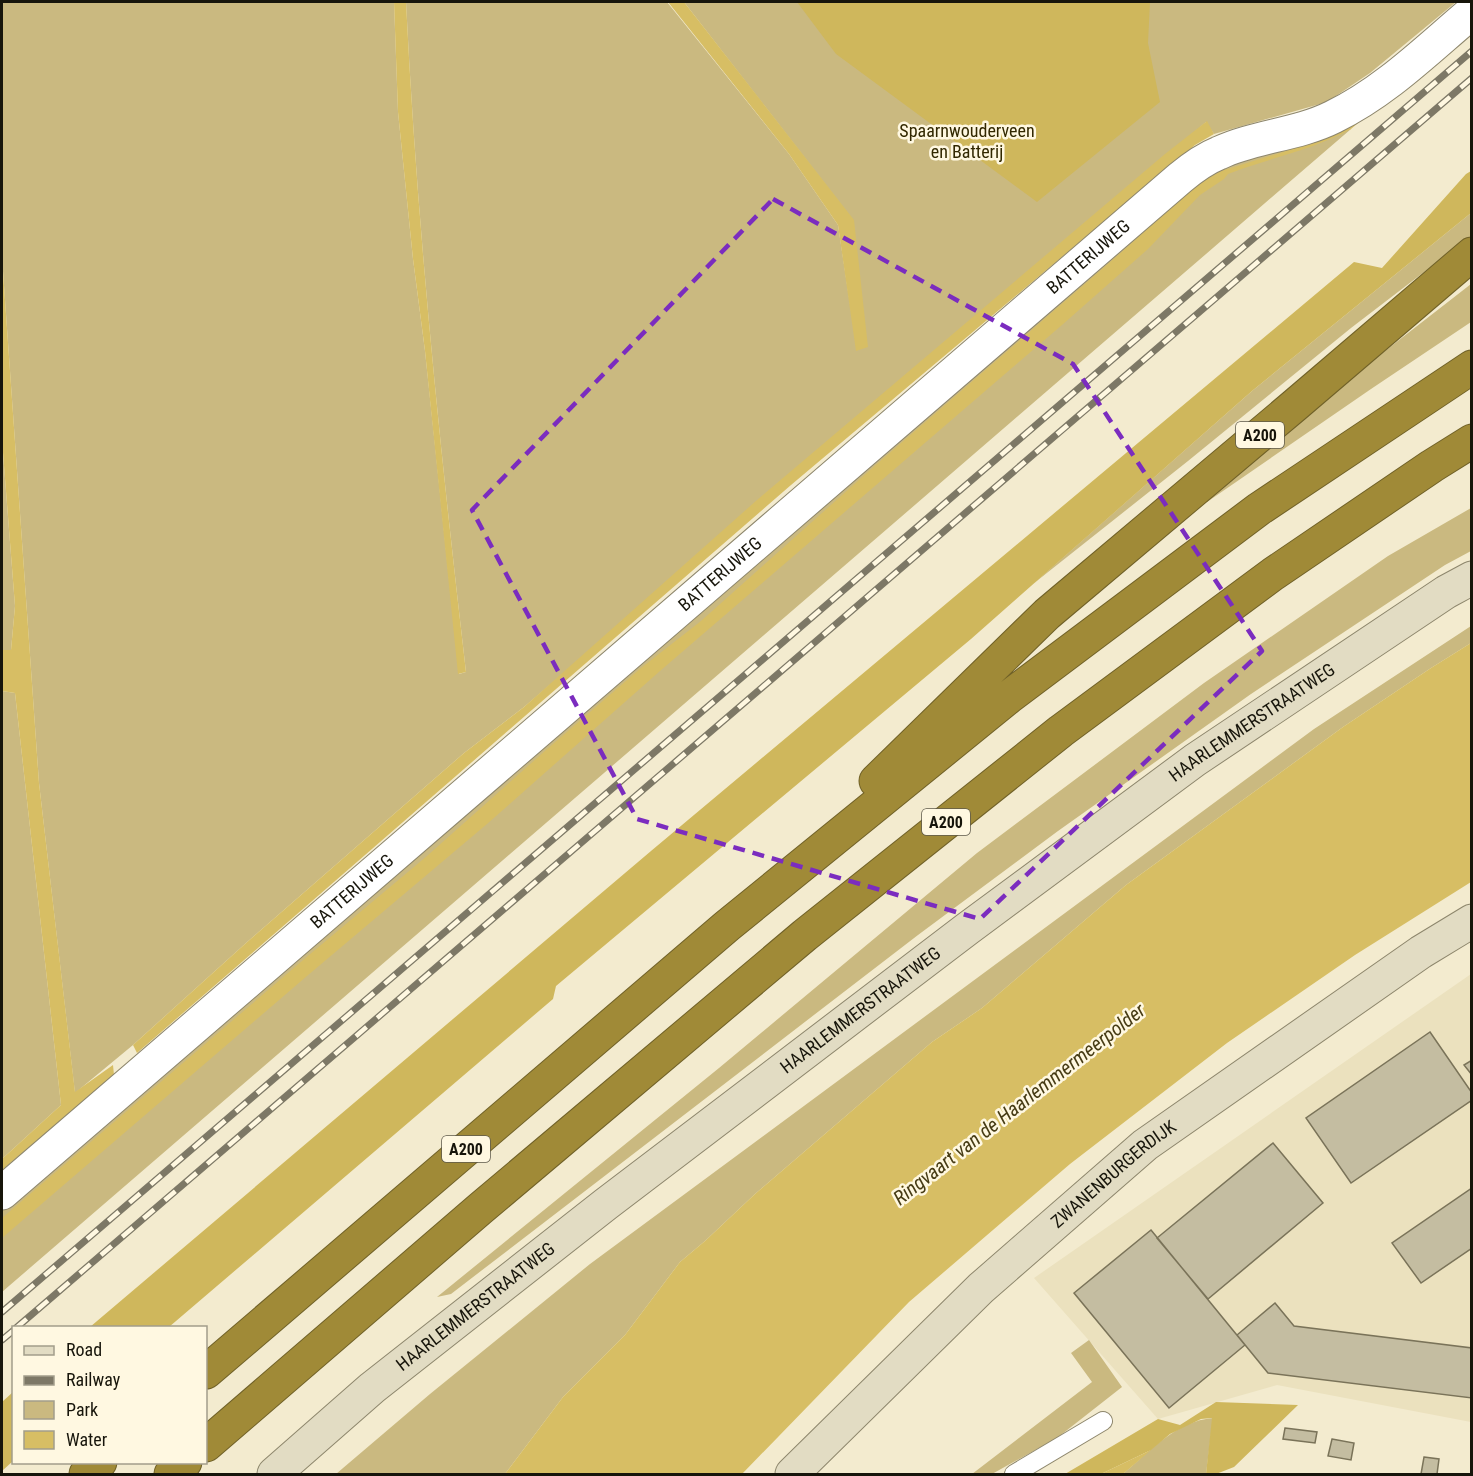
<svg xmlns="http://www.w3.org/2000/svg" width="1473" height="1476" viewBox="0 0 1473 1476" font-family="'Roboto Condensed',sans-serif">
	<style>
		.built { fill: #ebe1be }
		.green { fill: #cab980 }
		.forest { fill: #cfb75c }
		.water { fill: #d7be64 }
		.building { fill: #c4bda1; stroke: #7a7359; stroke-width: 1.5 }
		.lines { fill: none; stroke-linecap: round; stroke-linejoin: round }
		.lane-casing { stroke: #8d866c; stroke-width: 20 }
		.street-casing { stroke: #8d866c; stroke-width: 35 }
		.secondary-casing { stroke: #8d866c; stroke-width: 35 }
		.highway-casing { stroke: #706128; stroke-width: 35 }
		.lane { stroke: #fff; stroke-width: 18 }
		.street { stroke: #fff; stroke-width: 33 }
		.secondary { stroke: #e2dcc3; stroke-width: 33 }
		.highway { stroke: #a08a37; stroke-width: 33 }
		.rail-casing { stroke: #7d7866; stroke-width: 7 }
		.rail { stroke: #fff8e1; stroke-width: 4.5; stroke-dasharray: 14; stroke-linecap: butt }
		.marked { fill: none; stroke: #7b2cbf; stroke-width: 4.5; stroke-dasharray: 12 8; stroke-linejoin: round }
		.labels { text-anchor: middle; stroke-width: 5; stroke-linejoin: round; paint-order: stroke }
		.shield { fill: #fff8e1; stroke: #5d594b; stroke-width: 1.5 }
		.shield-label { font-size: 16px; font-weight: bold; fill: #17150b }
		.park-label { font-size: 18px; fill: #322800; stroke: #fff8e1 }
		.street-label { font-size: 18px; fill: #17150b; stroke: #fff8e1 }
		.water-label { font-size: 20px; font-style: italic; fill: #473c15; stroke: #fff8e1 }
	</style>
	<rect width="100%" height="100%" fill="#f3ebcf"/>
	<path class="built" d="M1471 974V1422L1277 1385 1158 1419 1034 1278Z"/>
	<path class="green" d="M2 2H394L398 112 413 259 425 351 459 674 466 672C440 449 417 226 406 2H667L789 154 838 225 857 351 853 220 684 2H1456L1370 73 1327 102 1214 134 1206 122 524 707 464 753 246 943 133 1045 75 1093 39 783 2 257Z
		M1347 126 1351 129 2 1292V1206L1210 169Z
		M1471 213V236L1351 328 1188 461 1033 584 1252 391Z
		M1471 284V322L1371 389 1207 502 1205 499 1349 379Z
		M2 440 15 606 11 650H2Z
		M1471 508V551L1445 565 1251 694 1058 831 918 935 451 1294 437 1297 719 1068 977 853 1204 683 1388 556Z
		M1471 626V643L1431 668 1343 727 1126 885 982 1008 932 1042 755 1194 705 1241 680 1262 625 1335 563 1397 505 1474H336L430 1394 590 1264 1314 729Z
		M2 691 15 693 61 1105 2 1159Z
		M1089 1340 1122 1387 1057 1438 992 1474H972L1092 1382 1071 1353Z
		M1213 1418 1206 1474H1123C1149 1452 1176 1421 1213 1418Z"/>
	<path class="forest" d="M797 2H1150L1148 43 1160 102 1037 202 836 54Z
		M1471 171V213L1252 391 971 639 556 986 553 999 169 1327H90L651 851 1354 262 1382 268 1466 174Z
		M13 1392V1461L2 1471V1402Z
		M1216 1402 1298 1405 1234 1467 1216 1474H1206L1212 1418 1201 1419 1170 1434 1151 1450 1101 1474H1065L1158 1419 1180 1425Z"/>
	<path class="water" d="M394 2H406C417 226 440 449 466 672L458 674 425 351 413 259 398 112Z
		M668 2H684L854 220 868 347 856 351 838 225 789 154Z
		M1471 26 1351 129C1313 150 1269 158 1228 174L1224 179 1200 195 1148 249 1062 325 660 671 487 824 307 976 2 1238V1218L309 955 427 856 546 750 641 668 701 621 878 463 1125 249 1191 190 1205 180 1221 171 1309 144 1336 134 1352 126Z
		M1207 121 1214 134 1195 145 791 485 137 1053 133 1045 246 943 464 753 524 707 757 500 1165 154Z
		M2 257 39 783 75 1092 113 1065 114 1075 2 1170V1159L61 1105 15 693 2 691V650H11L15 606 2 440Z
		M1471 643V882L1355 955 1227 1043 1070 1164 909 1302 742 1474H505L563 1397 625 1335 680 1262 705 1241 755 1194 932 1042 982 1008 1126 885 1343 727 1431 668Z
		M1151 1450 1123 1474H1101Z"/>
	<path class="building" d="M1430 1032 1472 1093V1100L1351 1183 1306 1118Z
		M1472 1060V1075L1464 1065Z
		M1273 1143 1323 1203 1208 1299 1157 1238Z
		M1472 1188V1248L1421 1283 1392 1243Z
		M1151 1230 1245 1345 1169 1408 1074 1293Z
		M1275 1303 1294 1326 1472 1348V1398L1268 1373 1237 1335Z
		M1285 1428 1317 1432 1315 1443 1283 1439Z
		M1332 1439 1354 1443 1351 1460 1328 1456Z
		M1424 1457 1439 1459 1437 1474H1421Z"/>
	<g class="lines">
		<defs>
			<path id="lane" d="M1014 1474 1103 1421"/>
			<g id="street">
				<path id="s1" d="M2 1193 1180 178C1192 168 1204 159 1219 153 1255 136 1297 135 1333 117 1385 92 1428 49 1472 12"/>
			</g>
			<g id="secondary">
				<path id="s2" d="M274 1474 372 1388 606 1204 967 929 1195 760 1446 592 1472 578"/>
				<path id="s3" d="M792 1474 981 1288 1145 1145 1421 952 1472 921"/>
			</g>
			<path id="highway" d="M876 781 1047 614 1294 406 1472 254
				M206 1372 727 926 1010 696 1259 509 1472 367
				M206 1445 481 1208 805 935 1061 731 1273 574 1432 466 1472 441
				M86 1474 100 1462
				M171 1474 185 1462"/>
		</defs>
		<use href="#lane" class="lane-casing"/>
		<use href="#street" class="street-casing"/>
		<use href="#secondary" class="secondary-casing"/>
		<use href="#highway" class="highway-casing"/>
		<use href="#lane" class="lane"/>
		<use href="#street" class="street"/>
		<use href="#secondary" class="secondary"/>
		<use href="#highway" class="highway"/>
		<defs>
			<path id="rail" d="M2 1312 1472 51
				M16 1328 1472 78
				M2 1340 14 1330"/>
		</defs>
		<use href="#rail" class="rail-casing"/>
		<use href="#rail" class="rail"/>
	</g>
	<path class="marked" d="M773 199 1073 364 1262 651 980 919 637 819 472 510Z"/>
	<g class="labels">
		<g class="shield">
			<rect x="1236" y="422" width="48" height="26" rx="4.5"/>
			<rect x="922" y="809" width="48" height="26" rx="4.5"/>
			<rect x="442" y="1136" width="48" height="26" rx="4.5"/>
		</g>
		<g class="shield-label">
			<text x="1260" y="441">A200</text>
			<text x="946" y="828">A200</text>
			<text x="466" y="1155">A200</text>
		</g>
		<g class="park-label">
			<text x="967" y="137">Spaarnwouderveen<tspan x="967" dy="21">en Batterij</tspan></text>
		</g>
		<g class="street-label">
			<text dy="6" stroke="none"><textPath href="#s1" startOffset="1434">BATTERIJWEG</textPath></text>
			<text dy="6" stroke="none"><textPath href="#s1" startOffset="948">BATTERIJWEG</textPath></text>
			<text dy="6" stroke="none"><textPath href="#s2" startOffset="1234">HAARLEMMERSTRAATWEG</textPath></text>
			<text dy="6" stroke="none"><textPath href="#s1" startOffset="462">BATTERIJWEG</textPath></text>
			<text dy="6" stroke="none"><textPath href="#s2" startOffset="748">HAARLEMMERSTRAATWEG</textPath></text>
			<text dy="6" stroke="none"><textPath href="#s3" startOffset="440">ZWANENBURGERDIJK</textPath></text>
			<text dy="6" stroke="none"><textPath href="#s2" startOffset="262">HAARLEMMERSTRAATWEG</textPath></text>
		</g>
		<g class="water-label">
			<text transform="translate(1019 1104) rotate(-38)" y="7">Ringvaart van de Haarlemmermeerpolder</text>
		</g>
	</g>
	<rect width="1473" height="1476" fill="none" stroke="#17150b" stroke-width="6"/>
	<rect x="12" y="1326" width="195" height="138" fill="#fff8e1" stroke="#a29d8b" stroke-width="1.5"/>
	<rect x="24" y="1346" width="30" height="9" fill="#e2dcc3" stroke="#a29d8b" stroke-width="1.5"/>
	<text x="66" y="1356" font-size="18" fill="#17150b">Road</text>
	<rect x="24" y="1376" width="30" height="9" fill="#7d7866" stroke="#a29d8b" stroke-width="1.5"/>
	<text x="66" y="1386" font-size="18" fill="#17150b">Railway</text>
	<rect x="24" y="1401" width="30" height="18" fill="#cab980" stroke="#a29d8b" stroke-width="1.5"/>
	<text x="66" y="1416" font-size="18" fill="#17150b">Park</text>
	<rect x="24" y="1431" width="30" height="18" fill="#d7be64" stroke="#a29d8b" stroke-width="1.5"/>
	<text x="66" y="1446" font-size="18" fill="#17150b">Water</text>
</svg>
